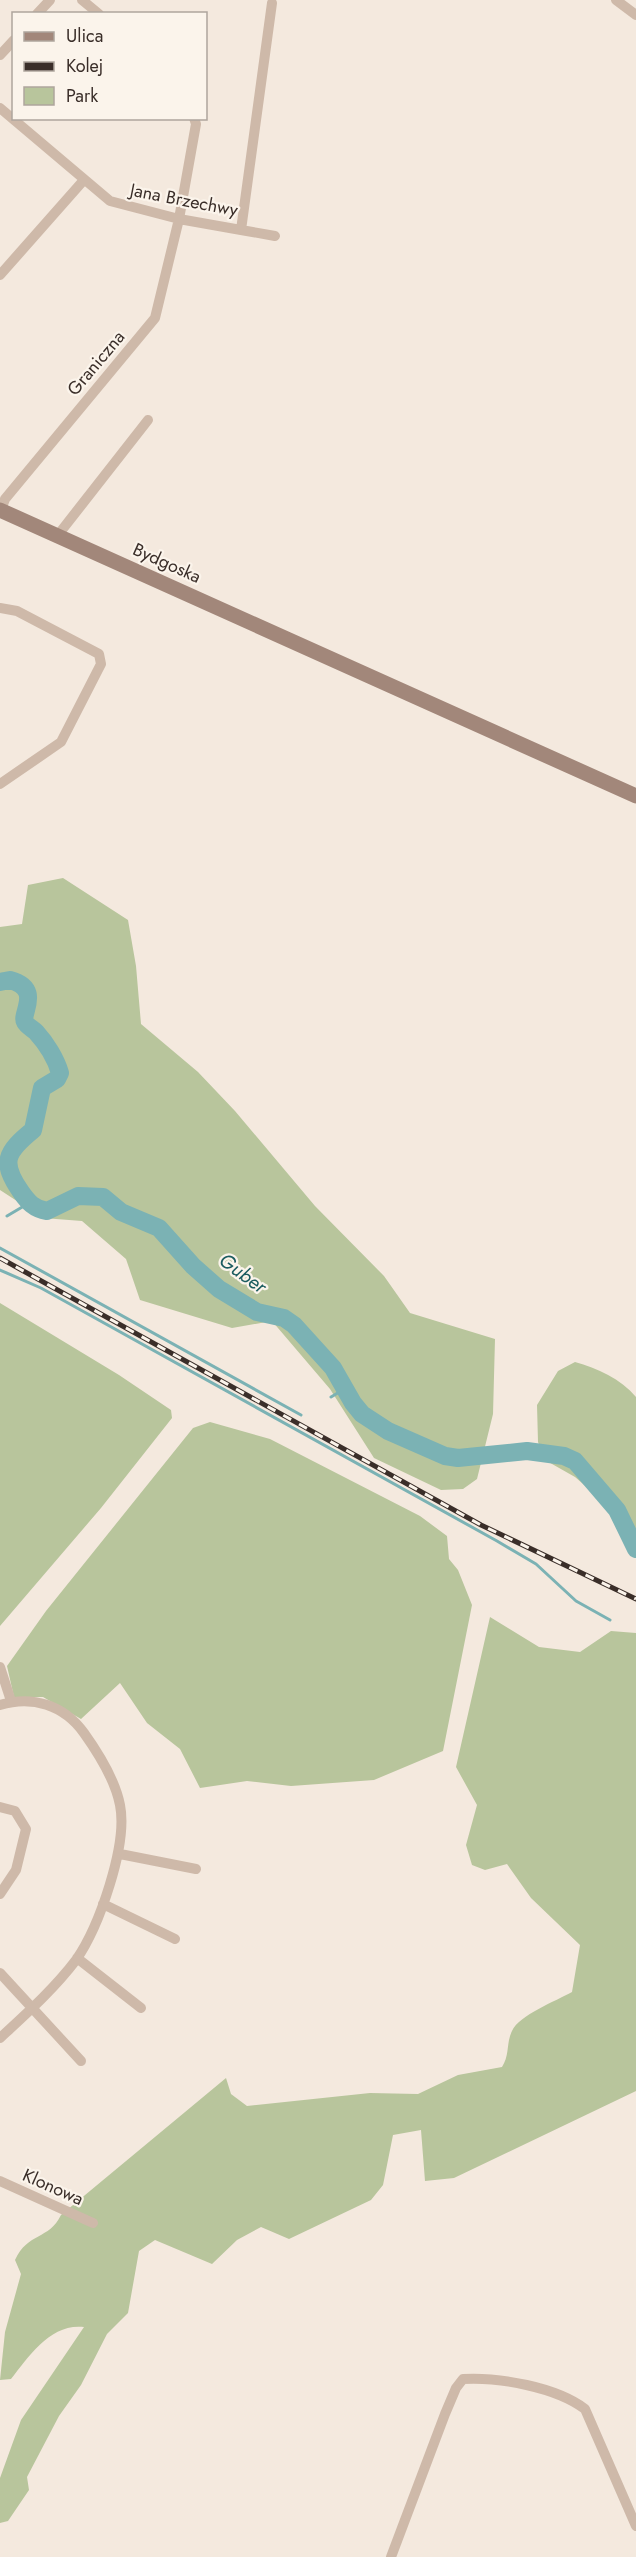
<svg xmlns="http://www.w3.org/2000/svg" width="636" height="2557" viewBox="0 0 636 2557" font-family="Jost,sans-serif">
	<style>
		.green { fill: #b8c59c }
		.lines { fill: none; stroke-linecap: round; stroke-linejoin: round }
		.stream { stroke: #7bb2b4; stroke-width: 3 }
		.river { stroke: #7bb2b4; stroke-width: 18 }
		.street { stroke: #ceb9a9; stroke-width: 10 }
		.secondary { stroke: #a2877a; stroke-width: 15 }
		.rail-casing { stroke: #3a2e29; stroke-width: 5 }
		.rail { stroke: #fbf4eb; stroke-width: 3; stroke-dasharray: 9; stroke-linecap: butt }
		.labels { text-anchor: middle; stroke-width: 4.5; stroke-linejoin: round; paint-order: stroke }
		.street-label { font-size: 18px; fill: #3a2e29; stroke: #fbf4eb }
		.water-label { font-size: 20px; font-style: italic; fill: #1b5c5f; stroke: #fbf4eb }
	</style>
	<rect width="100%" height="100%" fill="#f4e9de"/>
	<path class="green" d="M63 878 128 920 136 966 141 1024 198 1072 235 1111 315 1206 384 1276 410 1313 495 1339 493 1414 477 1479 463 1489 441 1490 374 1458 330 1389 272 1321 232 1328 140 1300 126 1259 82 1221 43 1218 0 1190V927L22 924 28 885Z
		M0 1303 119 1375 171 1410 172 1418 101 1508 0 1626Z
		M575 1362C597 1368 621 1379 636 1397V1550L619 1515 575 1477 545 1460 538 1442 537 1405 558 1371Z
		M210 1422 270 1439 420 1516 447 1536 449 1559 458 1570 472 1605 443 1751 374 1780 291 1786 247 1781 200 1788 180 1749 147 1723 120 1683 81 1719 43 1697H14L7 1666 46 1611 193 1428Z
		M490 1617 539 1647 580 1652 611 1631 636 1633V2091L454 2178 425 2181 421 2130 393 2135 383 2185 371 2200 289 2239 261 2227 237 2240 212 2264 155 2240 139 2251 128 2313 107 2334 81 2385 59 2416 27 2477 29 2490 8 2521 0 2523V2478L21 2420 84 2327C51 2323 29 2356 11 2379L0 2380 5 2332 21 2274 15 2260C28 2232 49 2240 61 2215L226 2078 231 2094 247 2106 370 2093 418 2094 458 2075 502 2067C510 2055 506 2043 512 2031 519 2015 556 2001 572 1992L580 1945 531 1898 507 1864 485 1870 472 1865 466 1845 477 1805 456 1767Z"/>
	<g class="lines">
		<path class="stream" d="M7 1216 29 1203
			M0 1248 301 1415
			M0 1270 41 1288 497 1541 536 1564 576 1601 610 1620
			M331 1397 346 1388"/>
		<path class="river" d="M0 982 10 980C43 989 20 1014 25 1022 27 1026 33 1029 36 1032 46 1043 56 1059 60 1073L57 1079 42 1088 33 1130C6 1152 0 1162 21 1192 28 1202 34 1209 47 1211L78 1196 103 1197 121 1212 159 1228 193 1266 219 1289 257 1312 284 1318 294 1325 333 1368 353 1403 362 1414 388 1431 445 1456 458 1458 527 1451 564 1456 575 1461 617 1510 636 1549"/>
		<path class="street" d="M82 0 99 14
			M616 0 636 15
			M37 14 50 0
			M0 55 14 40
			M0 108 110 201 179 219 241 230 272 3
			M241 230 275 236
			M0 275 83 181
			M1 510 5 499 155 318 179 219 196 124 194 118
			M58 535 148 420
			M0 608 17 611 99 654 101 664 61 742 0 784
			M0 1667 11 1701
			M0 1705C32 1695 64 1705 84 1733 99 1754 115 1779 120 1805 128 1845 99 1927 76 1960 54 1989 26 2014 0 2038
			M0 1807 15 1811 26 1829 16 1870 0 1894
			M120 1854 196 1869
			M103 1904 175 1939
			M77 1958 141 2008
			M0 1973 81 2061
			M0 2181 93 2223
			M391 2557 445 2414 456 2388 463 2379C499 2377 556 2387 585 2409L636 2526"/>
		<path class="secondary" d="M0 510 636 796"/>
		<defs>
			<path id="rail" d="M0 1258 481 1525 636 1599"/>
		</defs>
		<use href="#rail" class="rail-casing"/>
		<use href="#rail" class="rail"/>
	</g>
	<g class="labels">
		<g class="street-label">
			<text transform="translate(184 200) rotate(11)" y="6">Jana Brzechwy</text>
			<text transform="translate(96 363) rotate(-50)" y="6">Graniczna</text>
			<text transform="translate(167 563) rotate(24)" y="6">Bydgoska</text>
			<text transform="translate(53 2187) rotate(24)" y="6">Klonowa</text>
		</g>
		<g class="water-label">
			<text transform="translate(243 1273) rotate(36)" y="7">Guber</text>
		</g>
	</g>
	<rect x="12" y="12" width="195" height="108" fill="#fbf4eb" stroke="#aea59d" stroke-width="1.5"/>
	<rect x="24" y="32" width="30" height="9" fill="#a2877a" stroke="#aea59d" stroke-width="1.5"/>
	<text x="66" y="42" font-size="18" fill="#3a2e29">Ulica</text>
	<rect x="24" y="62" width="30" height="9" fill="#3a2e29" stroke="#aea59d" stroke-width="1.5"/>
	<text x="66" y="72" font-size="18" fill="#3a2e29">Kolej</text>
	<rect x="24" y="87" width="30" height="18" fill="#b8c59c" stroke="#aea59d" stroke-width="1.5"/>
	<text x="66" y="102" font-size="18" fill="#3a2e29">Park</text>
</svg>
